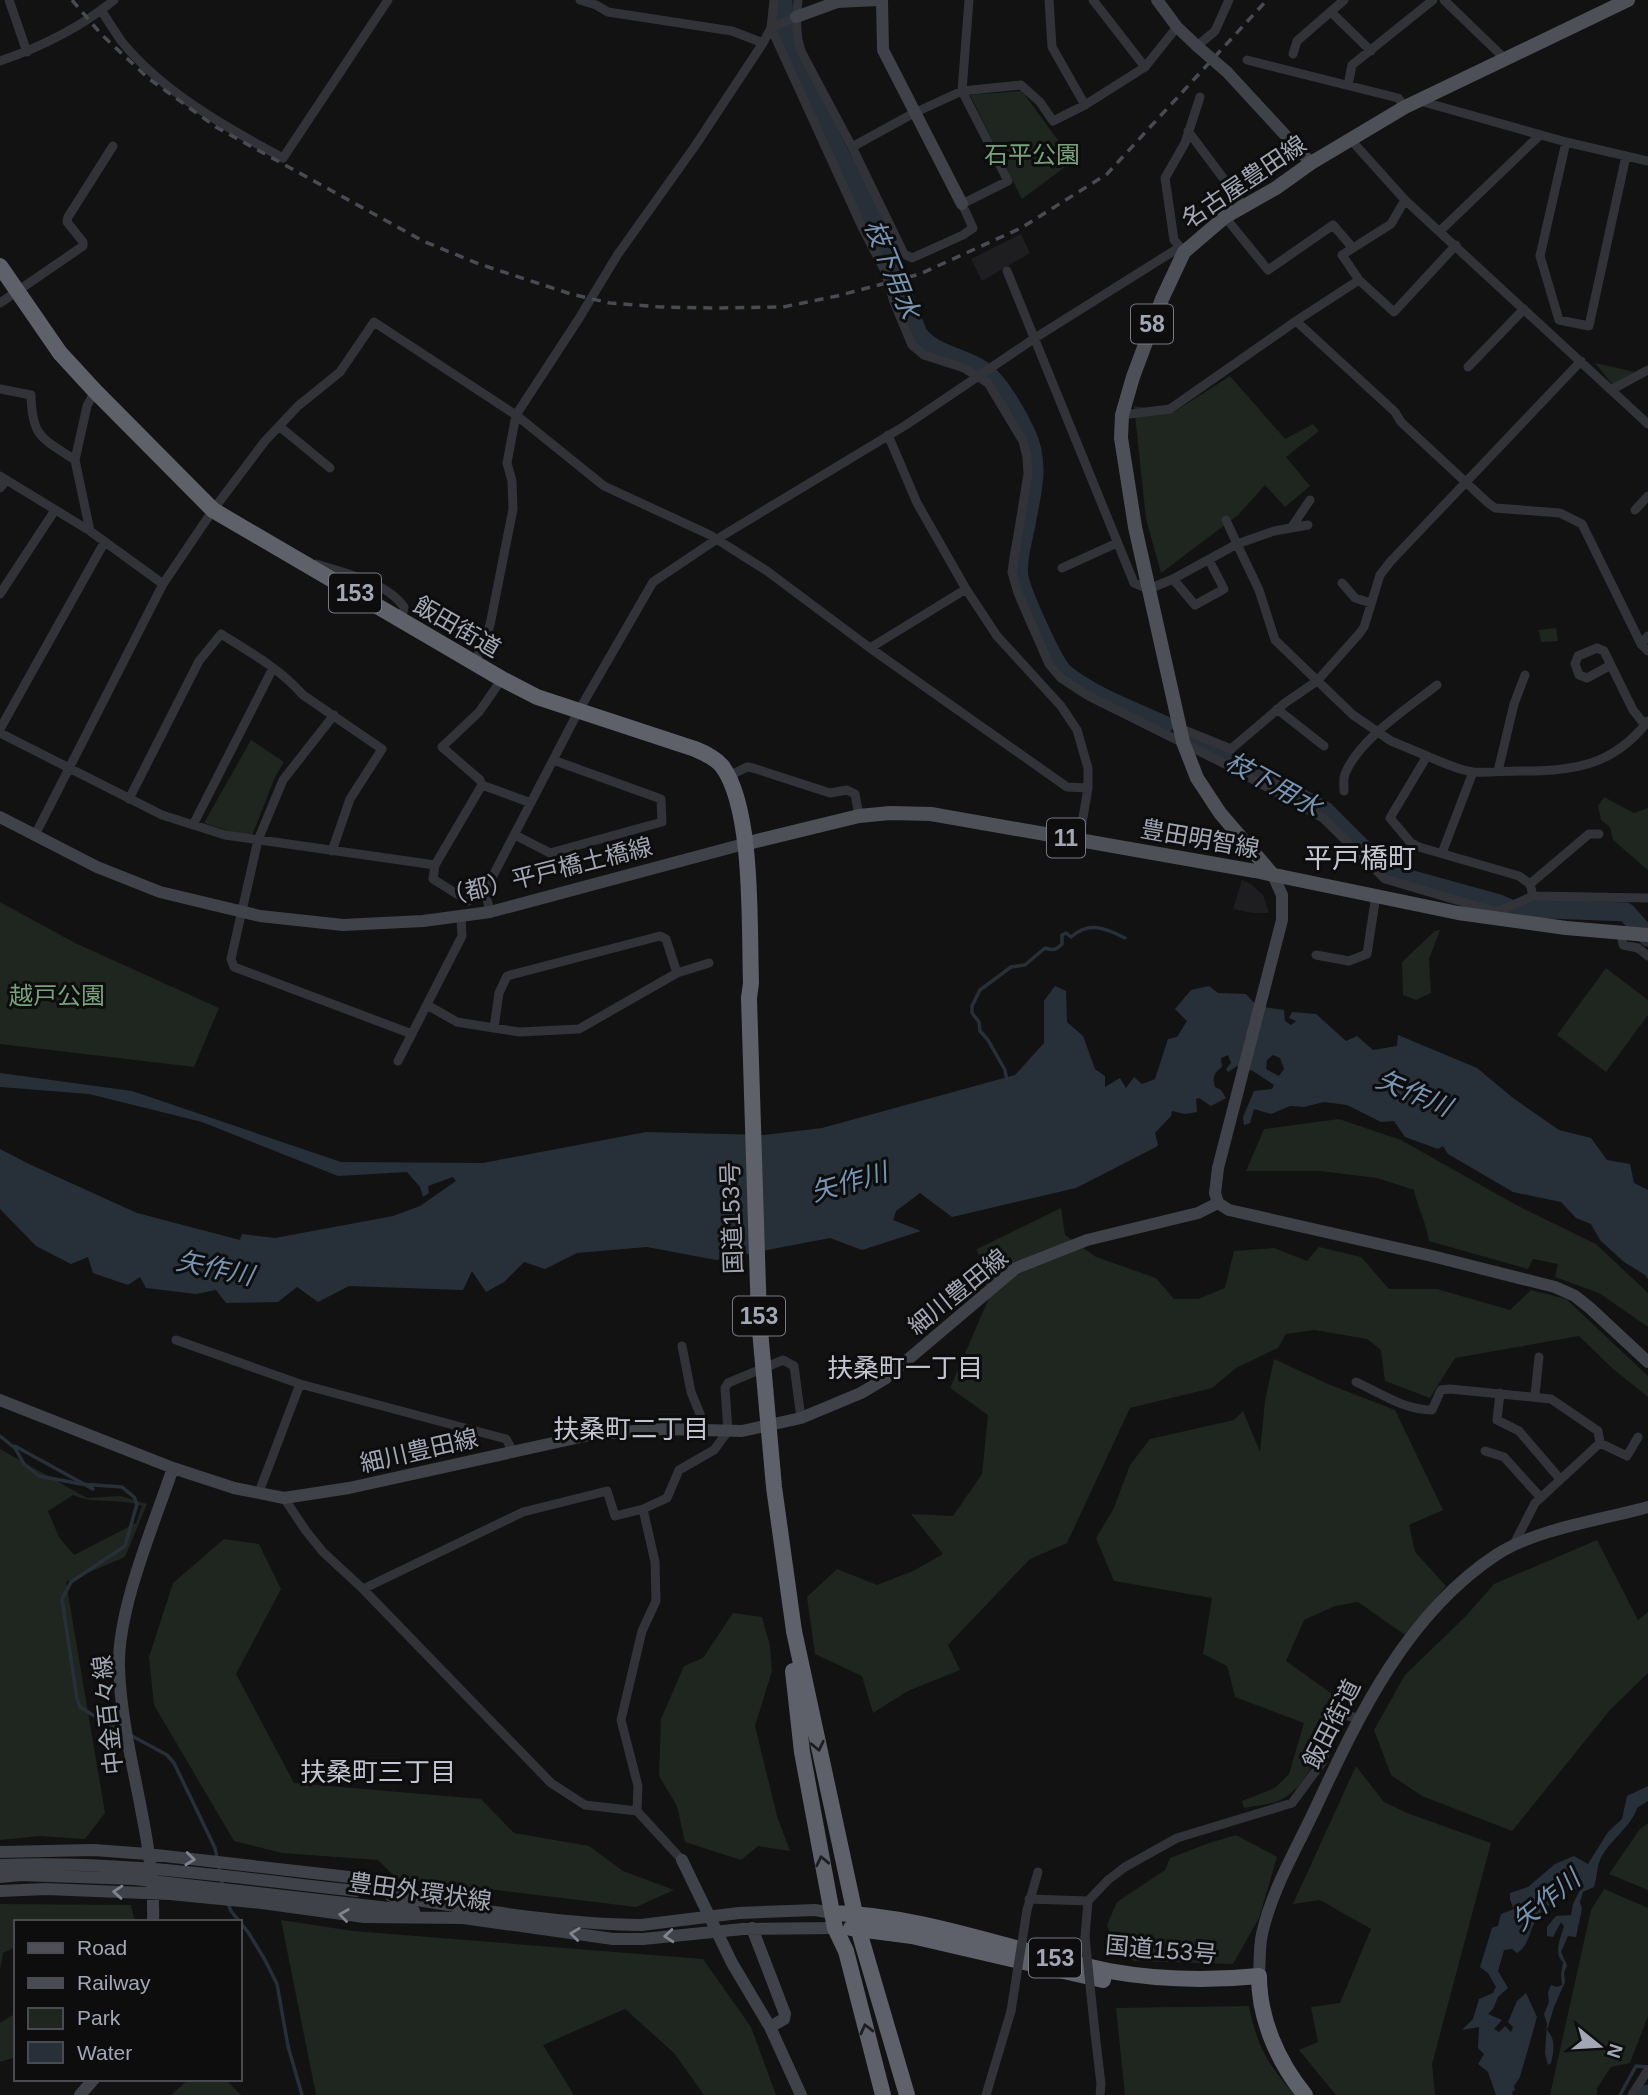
<svg xmlns="http://www.w3.org/2000/svg" width="1648" height="2095" viewBox="0 0 1648 2095" font-family="Arial,'Noto Sans JP',sans-serif">
	<style>
		.built { fill: #1e1e20 }
		.green { fill: #1e261f; fill-rule: evenodd }
		.water { fill: #273038; fill-rule: evenodd }
		.lines { fill: none; stroke-linecap: round; stroke-linejoin: round }
		.stream { stroke: #273038; stroke-width: 3.5 }
		.river { stroke: #273038; stroke-width: 19 }
		.street { stroke: #323339; stroke-width: 9 }
		.secondary { stroke: #404249; stroke-width: 12 }
		.primary { stroke: #4e5058; stroke-width: 14 }
		.highway { stroke: #5e616a; stroke-width: 16 }
		.rail { stroke: #494b52; stroke-width: 3.5; stroke-dasharray: 9 7; stroke-linecap: butt }
		.street-bridge { stroke: #323339; stroke-width: 9 }
		.secondary-bridge { stroke: #404249; stroke-width: 12 }
		.highway-bridge { stroke: #5e616a; stroke-width: 16 }
		.oneway { stroke: #1d1e20 }
		.oneway2 { stroke: #80848f }
		.labels { text-anchor: middle; stroke-width: 6; stroke-linejoin: round; paint-order: stroke }
		.shield { fill: #0d0d0e; stroke: #757983; stroke-width: 2 }
		.shield-label { font-size: 23px; font-weight: bold; fill: #a2a7b5 }
		.park-label { font-size: 24px; fill: #77a27b; stroke: #0d0d0e }
		.street-label { font-size: 24px; fill: #a2a7b5; stroke: #0d0d0e }
		.water-label { font-size: 26px; font-style: italic; fill: #7694b3; stroke: #0d0d0e }
		.neighbourhood-label { font-size: 26px; fill: #c3c6d1; stroke: #0d0d0e }
		.quarter-label { font-size: 28px; fill: #c3c6d1; stroke: #0d0d0e }
	</style>
	<rect width="100%" height="100%" fill="#121213"/>
	<path class="built" d="M1021 234 1030 253 982 281 971 259Z
		M1242 880 1251 884 1263 895 1269 913H1252L1233 909Z"/>
	<path class="green" d="M1022 91 1073 161 1022 199 970 95Z
		M1595 363 1635 372 1613 385Z
		M1230 376 1285 439 1313 424 1319 431 1286 457 1310 486 1285 507 1265 485 1238 515 1161 573 1146 519 1134 406 1174 412Z
		M1556 628 1558 641 1541 642 1539 630Z
		M251 740 284 762 275 777 251 838 204 823Z
		M1604 797 1634 813 1648 808V870L1613 840 1610 827 1601 820 1598 806Z
		M0 902 75 943 219 1008 194 1067 0 1044Z
		M1440 930 1429 959 1431 993 1416 1000 1403 995 1402 962 1435 931Z
		M1606 968 1648 1000V1015L1606 1072 1557 1035Z
		M1339 1119 1401 1140 1518 1206 1596 1244 1648 1293V1327L1599 1293 1555 1277 1558 1264 1533 1259 1528 1269 1429 1241C1426 1222 1418 1209 1414 1190L1377 1178 1320 1171H1246L1264 1129Z
		M1061 1208 1065 1235 1096 1257 1156 1278 1174 1299H1198L1225 1288 1234 1251 1274 1248 1307 1261 1319 1247 1361 1257 1389 1289H1437L1510 1310 1531 1290 1566 1299 1648 1376V1397L1612 1368 1579 1336 1455 1358 1430 1398 1385 1381 1381 1350 1367 1339 1315 1330 1286 1334 1278 1348 1236 1368 1212 1388 1130 1408 1067 1543 1030 1559 948 1645 960 1670 908 1691 873 1713 862 1676 815 1654 807 1597 837 1569 877 1585 913 1571 943 1554 911 1514 953 1516 982 1474 988 1415 950 1388 989 1298 977 1249Z
		M1274 1359 1328 1384 1395 1410 1443 1510 1409 1525 1415 1552 1446 1586 1405 1635 1358 1602 1335 1606 1304 1620 1286 1661 1335 1696C1323 1732 1316 1786 1276 1802 1266 1805 1254 1806 1244 1808L1242 1801 1275 1788 1289 1774 1304 1723 1235 1697 1227 1666 1203 1654 1212 1598 1114 1581 1096 1538 1113 1510 1130 1465 1150 1439 1234 1420 1243 1411 1260 1452 1265 1401Z
		M0 1449 87 1498 120 1496 147 1504 125 1557 66 1582 105 1813 85 1839 40 1836 0 1840ZM73 1495C96 1505 117 1497 142 1506L136 1523 74 1555 59 1537 48 1511Z
		M224 1539 259 1544 281 1589 236 1674 294 1783 481 1799 514 1833 589 1846 623 1871 674 1890 636 1907 396 1878 378 1860 282 1853 234 1841 154 1705 149 1657 173 1583Z
		M1597 1540 1638 1620 1648 1612V1673L1610 1710 1512 1831 1422 1796 1391 1775 1374 1730 1405 1675 1466 1616 1494 1584Z
		M733 1613 762 1617 770 1646 772 1671 755 1726 777 1816 790 1851 758 1846 741 1860 685 1842 677 1806 659 1776 661 1719 684 1666 703 1658Z
		M1356 1766 1384 1802 1407 1813 1491 1843 1432 2064 1435 2095H1336L1299 2050 1318 2042 1311 2007 1340 2003 1371 1929 1320 1900 1293 1904Z
		M1648 1823V1890L1609 1874 1640 1829Z
		M1236 1835 1277 1857 1259 1918 1233 1964 1134 1961 1117 1949 1107 1925 1117 1902 1165 1870 1170 1858 1209 1843Z
		M1604 1889 1648 1908V2016L1630 2063 1611 2067 1597 2088V2095H1550L1591 1910Z
		M0 1904 131 1905 135 1922H16V1947L3 1953 0 1971Z
		M281 1920 353 1931 703 1959 751 2027 776 2095H704L674 2053 625 2009 543 2045 574 2095H316Z
		M1249 2006C1257 2046 1268 2065 1295 2095H1125L1116 2008Z
		M16 2013V2057L0 2062V2023Z
		M189 2079H225L241 2095H171Z"/>
	<path class="water" d="M1055 986 1066 991 1067 1022 1083 1036 1095 1069 1105 1076V1087L1120 1078 1126 1088 1134 1077 1142 1084 1155 1079 1168 1039 1177 1037 1187 1021 1175 1009 1191 990 1209 986 1218 993 1246 994 1257 1006 1284 1010 1285 1021 1291 1025 1296 1021 1289 1018 1292 1012 1316 1014 1346 1041 1357 1036 1373 1050 1397 1046 1398 1035 1477 1068 1513 1098 1559 1130 1591 1138 1607 1160 1630 1164 1634 1183 1648 1190V1279L1645 1275 1624 1262 1600 1240 1591 1224 1576 1218 1561 1202 1513 1192 1448 1154 1443 1146 1438 1149 1405 1137 1394 1121 1381 1122 1347 1105 1324 1102 1304 1107 1290 1106 1271 1114 1254 1109 1250 1123 1244 1125 1243 1117 1254 1091 1272 1089 1274 1085 1253 1071 1237 1066 1228 1072 1226 1069 1231 1063 1228 1055 1221 1058 1222 1067C1214 1073 1212 1077 1215 1087L1221 1090 1226 1098 1211 1106 1199 1098 1196 1099 1197 1112 1185 1114 1172 1111 1171 1116 1155 1133 1158 1145 1156 1147 1076 1188 952 1217 920 1193 896 1211 893 1220 921 1231 862 1250 830 1238 716 1260 647 1247 577 1253 545 1269 524 1262 504 1282 486 1292 472 1271 463 1290 349 1286 318 1302 297 1287 278 1302 226 1303 216 1290 196 1294 146 1288 140 1277 128 1285 93 1273 88 1257 71 1264 36 1246 0 1209V1149L29 1164 137 1213 240 1240 242 1234 275 1238 393 1216 420 1206 456 1181 453 1177 428 1186 429 1193 423 1197 420 1187 407 1172 338 1176 202 1122 89 1094 0 1087V1073L132 1091 341 1162 483 1163 646 1132 764 1135 822 1128 1015 1075 1044 1043V1001ZM1273 1055 1280 1058 1284 1069 1279 1076 1266 1069 1267 1060Z
		M1648 1786V1801L1637 1808C1632 1825 1613 1838 1603 1854 1596 1865 1598 1875 1594 1887L1583 1892 1580 1902 1582 1909 1576 1937 1568 1936 1561 1952 1567 1965 1564 1973 1565 1982 1554 2007 1547 2030C1556 2040 1554 2050 1551 2063L1548 2065 1545 2053 1547 2024 1544 2014 1549 2002 1548 1992 1551 1985 1557 1987 1562 1985 1561 1975 1563 1962C1553 1954 1561 1937 1564 1926L1561 1922 1553 1937 1547 1936V1927L1556 1916 1571 1915 1573 1904 1580 1890 1573 1889 1572 1885H1568L1567 1896H1561C1551 1903 1543 1909 1536 1920 1529 1931 1529 1946 1517 1953L1512 1949 1504 1950 1498 1971 1508 1988 1498 1997 1493 2009 1488 2014 1502 2020 1494 2029 1499 2032 1505 2026 1511 2032 1513 2027 1508 2022 1517 2001 1526 1993 1537 2017 1520 2077 1514 2086 1515 2090 1512 2092 1513 2095H1496L1488 2072 1478 2064 1484 2054 1478 2048 1479 2027 1462 2030 1473 2019 1479 1999 1493 1993 1496 1987 1488 1973 1480 1967 1492 1928 1498 1926 1501 1914 1514 1909 1510 1900V1893L1528 1887 1555 1864 1574 1856 1588 1864 1608 1832 1622 1819 1627 1796Z"/>
	<g class="lines">
		<path class="stream" d="M1007 1081 1005 1070 988 1040 980 1031 979 1022 972 1013V1006L980 990 1011 967 1025 965 1045 948C1053 951 1056 950 1062 944V935L1066 933 1071 937C1089 921 1105 928 1125 938
			M0 1436 15 1448 24 1464 39 1476 81 1484 122 1487 134 1497 137 1504 125 1546 71 1582 62 1599 77 1699 80 1707 91 1714 122 1731
			M15 1446 93 1489
			M132 1736 167 1755 174 1763 215 1848 223 1887
			M227 1901 231 1911 248 1932 265 1960 277 1984 288 2046 302 2095
			M1620 2095 1636 2066 1648 2067"/>
		<path class="river" d="M783 0 784 34 789 55 872 217 918 334C932 354 963 357 982 370 998 380 1017 414 1025 431 1041 462 1032 492 1026 524 1023 541 1016 561 1019 577 1022 593 1053 663 1064 673 1092 696 1131 710 1164 725
			M1196 742 1325 811 1387 873 1499 904 1515 911 1549 909 1626 912 1648 937
			M1647 2095 1648 2094"/>
		<path class="street" d="M9 0 27 52
			M580 0 596 5 608 12 732 31 763 43
			M798 0C796 17 795 37 802 53L852 147 904 254 912 258 963 235 973 228 962 204 1008 181 962 91 969 0
			M1049 0 1052 47 1085 105 1145 67 1177 27
			M1093 0 1145 67
			M1444 0 1504 58
			M101 10C108 21 115 32 122 42 163 92 227 128 283 158L388 0
			M1331 12 1371 51
			M771 28 862 227 885 271 894 302 912 345 924 355 964 368 988 383 1023 441 1027 457 1028 474 1012 572 1018 593 1049 664 1061 678 1087 695 1225 764 1323 818 1385 879 1497 912
			M771 28 796 17
			M1197 46 1215 31 1229 0
			M1293 54 1297 41 1344 0
			M1247 60 1398 98 1405 107
			M0 61C41 47 80 28 114 0
			M1348 85 1352 65 1433 0
			M1420 101 1566 142 1648 161
			M1188 131 1244 206
			M1351 140 1405 200 1648 424
			M1566 142 1540 256 1559 320 1589 326 1626 156
			M852 147 914 113 962 91 1021 85 1040 102 1053 121 1085 105
			M1405 200 1391 224 1342 255 1359 280 1394 312 1456 245
			M1225 217 1268 270 1333 225 1352 247
			M1440 231 1540 135
			M1183 250 1174 240 1165 178 1185 143 1200 97
			M1007 271 1134 583 1149 589 1173 579 1237 544 1259 590 1275 640 1353 715 1391 741 1427 756
			M1359 280 1296 321 1395 412 1401 422 1487 502 1495 508 1560 513 1582 524 1641 644 1648 651
			M0 303 83 246V242L67 222 68 217 113 146
			M1468 367 1524 309
			M0 389 31 395C32 438 42 438 75 460L90 531
			M1611 390 1648 370
			M1122 415 1170 409 1296 321
			M279 426 330 468
			M888 435 917 503 966 589 997 636 1061 706 1077 730 1088 768V788
			M75 460 87 406 95 391
			M0 476 90 531 163 584
			M0 488 7 480
			M1635 510 1648 496
			M1226 520 1237 544 1274 531 1308 525
			M1291 528 1310 500
			M316 564C344 573 387 582 404 607L401 621
			M1062 568 1117 543
			M1173 579 1195 605 1224 589 1209 560
			M1342 583 1355 598 1371 603
			M0 594 55 510
			M1641 644 1648 636
			M870 648 966 589
			M475 663 490 625 513 509 512 481 507 463 516 415 578 320 618 254 695 146 763 43 771 28 774 0
			M1611 665 1587 678 1579 675 1575 664 1578 656 1597 648 1604 651 1633 710 1645 725
			M1277 709 1324 746
			M334 715 283 780 258 840 231 959 234 967 412 1034
			M1179 728 1231 749 1285 703 1317 681 1359 634 1364 627 1380 575 1390 562 1581 361
			M0 729 104 543
			M0 733 162 815 225 835 435 865
			M1498 771 1514 704 1525 675
			M727 777 747 767 753 768 830 793 847 790 855 794 859 816
			M482 785 531 803
			M1344 791C1344 785 1343 779 1345 774 1359 739 1408 708 1437 685
			M129 799 199 661 221 634C250 652 280 669 303 695L382 749 350 799 332 851
			M193 825 273 668
			M35 835 163 584 213 510 265 441 298 406 340 372 374 322 516 415 604 486 710 535 767 571 870 648 1067 787 1088 788 1079 841
			M515 835 550 853 662 822 661 799 553 760
			M1442 853 1473 772
			M1530 884 1589 834H1599
			M1533 896 1530 884 1519 876 1419 847 1411 843 1390 818 1427 756C1441 762 1458 770 1473 772 1488 773 1503 771 1517 771 1573 771 1612 767 1648 721
			M468 901 433 879 435 865 482 785 480 780 442 747 479 712 502 679
			M490 912 485 891 578 712 653 582 717 539 906 425 1035 338 1180 247
			M1496 916 1497 912 1533 896 1648 898
			M1621 934 1623 945 1638 948 1648 956
			M1316 955 1349 961 1367 954 1376 895
			M427 1005 457 1022 494 1028 519 1032 579 1029 677 973 709 963
			M494 1028 499 993 507 976 660 936 666 939 677 973
			M398 1061 462 936 461 918
			M176 1340 300 1384
			M682 1346 691 1392 700 1414 704 1432
			M1356 1382C1380 1393 1404 1410 1432 1410L1441 1390 1450 1389 1551 1399 1598 1431 1600 1443 1535 1503 1513 1546
			M1500 1393 1497 1420 1519 1431 1560 1479
			M1535 1395 1539 1357
			M1600 1443 1627 1456 1638 1437
			M1485 1451 1504 1457 1541 1498
			M259 1492 300 1384 506 1439 513 1451
			M284 1498 306 1531 323 1552 363 1589 551 1783 585 1805 637 1811 682 1860
			M363 1589 523 1512 607 1491 615 1516 643 1509 667 1498 679 1470 714 1450 728 1431 725 1388 728 1383 783 1360 794 1366 801 1418
			M637 1811 638 1786 621 1720 642 1631 656 1601 655 1562 643 1509
			M1029 1899 1088 1901
			M1027 1910 1038 1872
			M1085 1937 1088 1901 1108 1880 1125 1867 1177 1838 1292 1803 1323 1761 1326 1748 1325 1732 1332 1717 1339 1714 1358 1718
			M1095 2033 1101 2084 1100 2095
			M986 2095 1011 2011
			M1632 2095 1648 2070"/>
		<path class="secondary" d="M882 0 883 50 962 204
			M1157 0 1177 27 1197 46
			M796 17 837 2 878 0
			M1227 72 1311 163
			M0 817 97 867 160 892 260 916 343 925 423 921 490 912 744 844
			M1218 1203 1229 1210 1432 1256 1555 1287 1575 1296 1590 1308 1648 1362
			M1218 1203 1215 1193 1218 1168 1282 920V895L1273 875
			M0 1400 173 1468 234 1488 284 1498 349 1488 594 1434 663 1429 742 1431 801 1418 861 1393 886 1378 1016 1268 1087 1240 1198 1213 1218 1203
			M0 1852 94 1850 147 1854 349 1877 398 1897
			M682 1860 732 1963 770 2027 801 2095
			M0 1891 46 1889 170 1894 262 1903 364 1917 461 1918
			M391 1896C473 1909 558 1924 641 1925
			M354 1904 414 1911
			M739 1913 815 1910 832 1913
			M456 1917 613 1939H643
			M153 1922C156 1836 122 1753 119 1668 117 1610 154 1524 173 1468
			M752 1928 785 2014 784 2019 770 2027
			M744 1929 835 1928
			M1259 1976C1260 1962 1259 1947 1262 1934 1272 1889 1297 1848 1316 1807 1360 1713 1407 1614 1496 1555 1535 1529 1602 1520 1648 1507
			M80 2095 94 2079"/>
		<path class="primary" d="M744 844 859 816 890 813 931 814 1255 871 1458 913 1566 928 1648 935
			M1273 875 1220 813 1197 778 1183 742 1135 527 1121 438 1122 415 1133 377 1162 299 1184 252 1225 217 1276 188 1311 163 1405 107 1628 0"/>
		<path class="highway" d="M0 266 60 353 95 391 213 510 502 679 537 697 695 749C705 753 715 758 722 766 754 809 749 928 751 983L749 998
			M794 1631 858 1928 907 2095
			M793 1671 802 1752 832 1913 835 1928 846 1951 883 2095
			M832 1913C926 1915 1017 1953 1109 1971 1159 1980 1209 1981 1259 1976 1259 2019 1278 2062 1305 2095
			M851 1928 912 1936 1103 1980"/>
		<path class="rail" d="M72 0 101 34 148 78 216 127 423 241 479 264 571 294 610 303 660 307 713 308 783 307 837 296 920 274 1021 228 1107 174 1267 0"/>
		<path class="street-bridge" d="M1085 1937 1095 2033
			M1011 2011 1027 1910"/>
		<path class="secondary-bridge" d="M1197 46 1227 72
			M0 1865C119 1860 238 1878 356 1891
			M0 1877 21 1875 134 1879 354 1904
			M641 1925 739 1913
			M643 1939 743 1929"/>
		<path class="highway-bridge" d="M749 998 759 1319 774 1487 794 1631"/>
	</g>
	<defs><path id="oneway-chevron" d="M-2-3.5L2.5 0L-2 3.5" fill="none" stroke-width="1.6" stroke-linecap="round" stroke-linejoin="round" transform="scale(1.75)"/></defs>
	<g class="oneway">
		<use href="#oneway-chevron" transform="translate(818 1746) rotate(78)"/>
		<use href="#oneway-chevron" transform="translate(822 1861) rotate(-102)"/>
		<use href="#oneway-chevron" transform="translate(866 2029) rotate(-104)"/>
	</g>
	<g class="oneway2">
		<use href="#oneway-chevron" transform="translate(190 1859) rotate(6)"/>
		<use href="#oneway-chevron" transform="translate(118 1892) rotate(-176)"/>
		<use href="#oneway-chevron" transform="translate(344 1915) rotate(-172)"/>
		<use href="#oneway-chevron" transform="translate(575 1934) rotate(-173)"/>
		<use href="#oneway-chevron" transform="translate(669 1936) rotate(175)"/>
	</g>
	<g class="labels">
		<g class="shield">
			<rect x="1131" y="304.5" width="42" height="39" rx="5"/>
			<rect x="329" y="573.5" width="52" height="39" rx="5"/>
			<rect x="1047" y="818.5" width="38" height="39" rx="5"/>
			<rect x="733" y="1296.5" width="52" height="39" rx="5"/>
			<rect x="1029" y="1938.5" width="52" height="39" rx="5"/>
		</g>
		<g class="shield-label">
			<text x="1152" y="332">58</text>
			<text x="355" y="601">153</text>
			<text x="1066" y="846">11</text>
			<text x="759" y="1324">153</text>
			<text x="1055" y="1966">153</text>
		</g>
		<g class="park-label">
			<text x="1032" y="163">石平公園</text>
			<text x="57" y="1004">越戸公園</text>
		</g>
		<g class="street-label">
			<text transform="translate(1244 182) rotate(-34)" y="8">名古屋豊田線</text>
			<text transform="translate(457 627) rotate(30)" y="8">飯田街道</text>
			<text transform="translate(1200 839) rotate(10)" y="8">豊田明智線</text>
			<text transform="translate(547 872) rotate(-14)" y="8">（都）平戸橋土橋線</text>
			<text transform="translate(732 1218) rotate(-92)" y="8">国道153号</text>
			<text transform="translate(958 1292) rotate(-39)" y="8">細川豊田線</text>
			<text transform="translate(419 1451) rotate(-13)" y="8">細川豊田線</text>
			<text transform="translate(108 1715) rotate(-96)" y="8">中金百々線</text>
			<text transform="translate(1332 1724) rotate(-63)" y="8">飯田街道</text>
			<text transform="translate(420 1892) rotate(8)" y="8">豊田外環状線</text>
			<text transform="translate(1161 1950) rotate(5)" y="8">国道153号</text>
		</g>
		<g class="water-label">
			<text transform="translate(892 269) rotate(68)" y="9">枝下用水</text>
			<text transform="translate(1273 784) rotate(29)" y="9">枝下用水</text>
			<text transform="translate(1414 1093) rotate(23)" y="9">矢作川</text>
			<text transform="translate(849 1182) rotate(-16)" y="9">矢作川</text>
			<text transform="translate(215 1268) rotate(12)" y="9">矢作川</text>
			<text transform="translate(1546 1900) rotate(-39)" y="9">矢作川</text>
		</g>
		<g class="neighbourhood-label">
			<text x="905" y="1377">扶桑町一丁目</text>
			<text x="631" y="1438">扶桑町二丁目</text>
			<text x="378" y="1781">扶桑町三丁目</text>
		</g>
		<g class="quarter-label">
			<text x="1360" y="868">平戸橋町</text>
		</g>
	</g>
	<rect x="14" y="1920" width="228" height="161" fill="#0d0d0e" stroke="#494b51" stroke-width="2"/>
	<rect x="28" y="1943" width="35" height="10" fill="#4e5058" stroke="#494b51" stroke-width="2"/>
	<text x="77" y="1955" font-size="21" fill="#a2a7b5">Road</text>
	<rect x="28" y="1978" width="35" height="10" fill="#494b52" stroke="#494b51" stroke-width="2"/>
	<text x="77" y="1990" font-size="21" fill="#a2a7b5">Railway</text>
	<rect x="28" y="2008" width="35" height="21" fill="#1e261f" stroke="#494b51" stroke-width="2"/>
	<text x="77" y="2025" font-size="21" fill="#a2a7b5">Park</text>
	<rect x="28" y="2042" width="35" height="21" fill="#273038" stroke="#494b51" stroke-width="2"/>
	<text x="77" y="2060" font-size="21" fill="#a2a7b5">Water</text>
	<g transform="translate(1599 2046) rotate(108)" stroke="#0d0d0e" stroke-width="5" paint-order="stroke">
	<path d="M0-5L12 26L0 18L-12 26Z" fill="#a2a7b5"/>
	<text y="-10" font-size="19" font-weight="bold" text-anchor="middle" fill="#a2a7b5">N</text>
	</g>
</svg>
